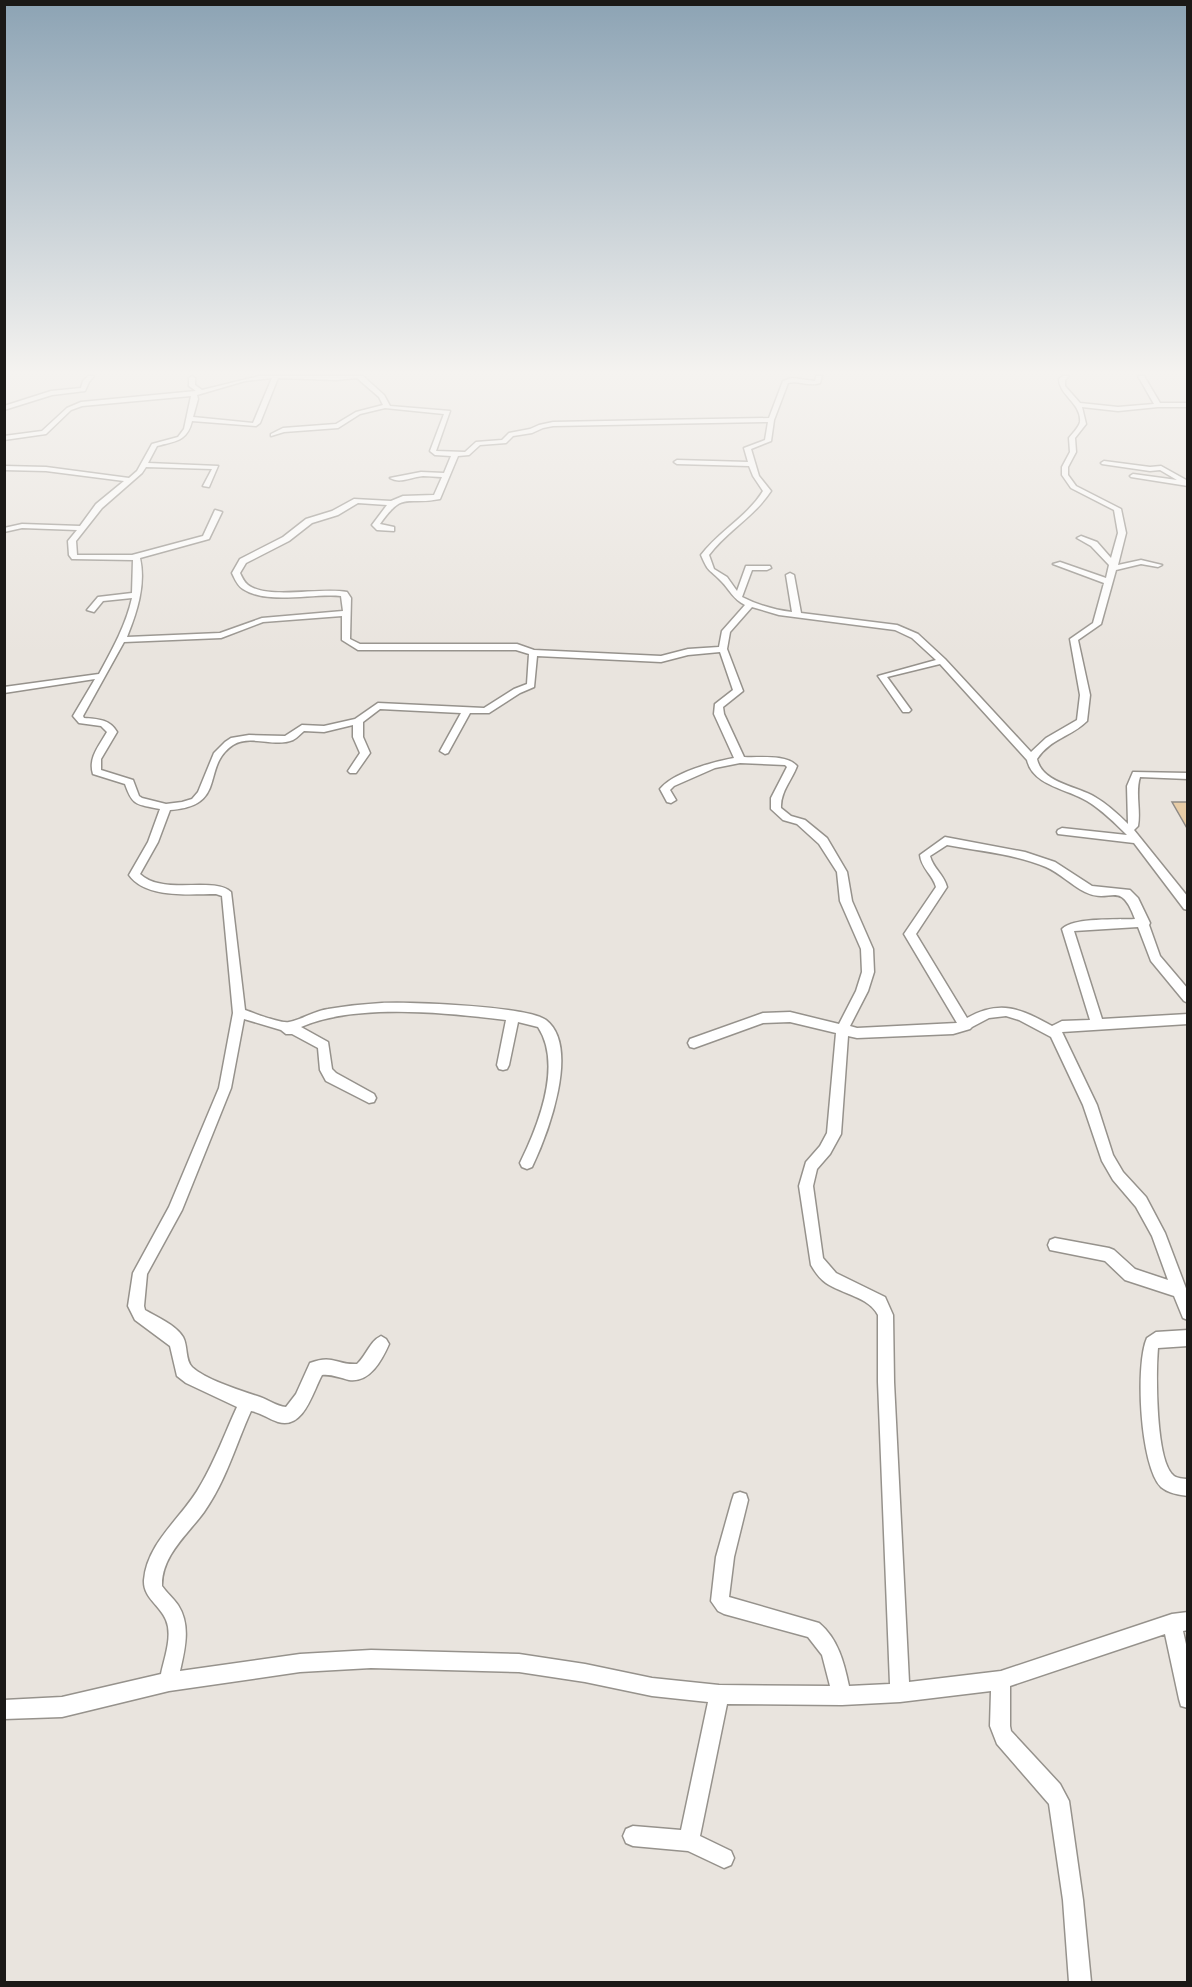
<svg xmlns="http://www.w3.org/2000/svg" width="1192" height="1987" viewBox="0 0 1192 1987" font-family="Raleway,sans-serif">
	<style>
		.building { fill: #e7cca6; stroke: #8e8a85; stroke-width: 1.5 }
		.lines { fill: none; stroke-linecap: round; stroke-linejoin: round }
		.minor-casing { stroke: #96928c; stroke-width: 3 }
		.minor { fill: #fff; fill-rule: evenodd }
	</style>
	<rect width="100%" height="100%" fill="#e9e4de"/>
	<path class="building" d="M1172 802H1188V830Z"/>
	<g class="lines">
		<defs>
			<path id="minor" d="M88 376H94L89 382 85 391 52 395 4 410V406L51 391 81 388 83 381Z
				M192 376 195 378V385L202 390 259 376H363L384 395 390 406 450 411 436 451 465 452 476 442 502 440 509 433 530 429 539 425 553 422 769 418 783 381 792 378 815 381 816 376H822L820 383C809 387 798 380 788 383L774 420 771 441 751 449 759 476 771 491C754 517 727 531 709 555L714 569 727 577 737 591 746 566H770L771 568 767 570H752L742 597C758 605 775 610 792 612L786 575 790 573 794 575 801 613 897 625 918 634 945 659 1031 752 1046 738 1077 720 1080 695 1070 639 1093 623 1104 583 1053 564 1060 562 1106 578 1109 565 1091 546 1077 538 1081 536 1097 542 1111 558 1118 533 1114 510 1071 488 1062 475V467L1070 452 1069 438C1072 434 1079 427 1080 422 1082 404 1059 395 1059 379L1063 376H1069L1065 380V386L1080 403 1118 407 1154 404 1138 376H1144L1160 403H1188V407H1158L1118 411 1082 407 1086 424 1075 438 1076 452 1068 467V475L1076 486 1121 509 1126 533 1118 565 1141 560 1162 565 1158 567 1141 564 1116 570 1101 624 1078 640 1090 695 1087 721C1071 737 1051 738 1037 759 1042 783 1077 786 1095 797 1107 804 1118 814 1128 824L1127 786 1133 772 1188 773V779L1140 777C1135 793 1141 810 1138 826L1134 830 1188 897V910L1184 909 1134 843 1058 834 1057 832 1058 830 1062 828 1127 835C1115 823 1102 810 1087 801 1068 789 1033 786 1027 760L940 664 887 677 911 710 909 712H903L878 676 936 660 912 638 895 630 779 615 752 607 730 632 727 649 743 691 723 707 724 714 744 757C760 758 786 754 797 766 792 780 780 792 781 808L791 816 805 820 827 838 847 872 852 901 873 949 874 972 868 991 850 1026 857 1028 957 1023 904 934 936 887C933 875 921 868 920 855L945 837 1025 852 1055 862 1092 886 1130 890 1138 898 1150 923 1149 925 1160 956 1188 989V1003L1184 1001 1151 961 1138 927 1074 931 1102 1019 1188 1014V1024L1062 1032 1097 1105 1113 1155 1123 1172 1146 1197 1165 1233 1187 1291 1188 1320 1183 1318 1174 1296 1125 1280 1105 1261 1050 1250 1048 1245 1050 1240 1055 1238 1109 1248 1114 1250 1135 1269 1168 1280 1152 1236 1136 1207 1113 1180 1102 1161 1083 1105 1051 1037 1019 1020 1006 1016 989 1018 972 1027 970 1029 953 1034 857 1038 848 1036 841 1134 830 1154 817 1169 813 1186 823 1258 836 1273 885 1297 893 1315 894 1382 909 1682 1001 1671 1172 1614 1188 1612V1630L1183 1631 1188 1653V1708L1181 1706 1179 1699 1165 1634 1010 1686V1726L1011 1731 1060 1784 1069 1801 1083 1900 1091 1982H1069L1063 1900 1049 1804 997 1744 990 1726 991 1691 900 1702 842 1705 727 1704 700 1836 731 1851 734 1858 731 1865 724 1868 688 1851 633 1846 626 1843 623 1836 626 1829 633 1826 681 1830 708 1702 652 1696 585 1682 519 1672 371 1668 300 1672 169 1691 62 1717 4 1719V1700L62 1697 161 1674C164 1659 173 1636 166 1620 160 1605 143 1598 144 1580 147 1542 183 1517 200 1486 215 1461 225 1433 237 1407L186 1383 177 1376 170 1346 135 1320 128 1306 133 1273 169 1207 219 1088 233 1013 222 896 216 894C190 894 146 899 129 875L148 842 160 809C137 804 133 807 125 784L93 774C88 758 99 746 107 732L101 726 79 723 73 716 95 679 4 693V687L99 674C112 650 126 625 132 598L103 601 94 612 87 610 98 597 132 593 133 560 72 559 69 555 68 541 77 530 22 528 4 532V528L22 524 80 526 96 504 124 481 46 471 4 470V466L46 467 129 478 137 471 152 444 178 437 184 429 191 396 82 406 71 410 46 434 4 440V436L42 431 67 408 81 402 196 391 189 386V378ZM272 378 253 423 193 417 198 399 197 395 245 381ZM278 378 336 380 357 378 379 397 383 405 356 412 336 424 283 428 271 434V436L284 432 338 428 360 414 385 408 444 414 430 451 435 455 451 456 444 473 421 472 390 478C400 484 411 477 423 476 429 476 436 477 442 477L434 495 403 496 391 501 354 499 332 511 306 519 283 537 240 559 232 573C235 579 237 585 243 589 267 605 313 593 341 596L343 611 262 618 220 633 127 637C137 612 146 585 140 558L209 539 222 512 215 510 203 536 132 555H77L76 541 102 508 142 473 146 467 212 469 203 486 209 487 218 466 148 463 157 446C175 441 187 442 192 421L256 426 260 423ZM768 422 765 440 744 448 748 462 677 460 674 462 677 464 749 466 753 476 763 491C747 517 719 531 701 555 709 574 709 568 721 581 730 590 733 599 745 605L722 631 719 647 688 649 661 656 534 650 517 644H360L350 639 351 598 347 592C321 587 268 600 248 585 244 582 242 577 240 573L246 563 289 541 312 523 338 515 358 503 387 505 372 525 377 530 394 531V527L380 524C404 490 405 506 440 499L458 456 469 455 480 445 506 443 513 436 532 433 543 428 553 426ZM342 616V640L358 650H516L529 654 527 684 514 689 484 708 378 703 355 719 324 726 302 725 285 736 249 735 231 738 225 742 214 753 198 792 192 799 182 802 166 804 142 798 139 796 133 780 101 770V759L117 732C110 719 97 719 84 718L83 716 124 642 221 638 263 622ZM720 652 733 690 715 704 714 714 734 758C713 762 674 772 660 789L667 802 671 803 676 800 670 790 674 786 715 768 740 763 785 765 787 767 771 798V809L783 820 797 824 819 844 837 872 840 901 861 949 862 972 856 991 839 1024 790 1012 763 1013 690 1039 688 1043 690 1047 694 1048 763 1023 790 1022 836 1033 827 1133 820 1146 806 1162 799 1186 811 1265C815 1272 819 1278 826 1283 842 1294 869 1297 878 1315V1382L890 1684 849 1686C844 1662 838 1639 819 1623L729 1597 734 1557 748 1500 746 1494 740 1492 734 1494 732 1500 716 1557 711 1601 718 1611 724 1614 808 1637 822 1655 830 1686 719 1685 652 1678 585 1664 519 1654 371 1650 300 1654 180 1671C185 1649 191 1625 178 1605 173 1598 167 1593 162 1586 161 1556 188 1534 204 1512 226 1481 236 1444 251 1411 261 1413 269 1419 278 1422 304 1430 313 1391 322 1375 332 1374 340 1378 349 1380 370 1383 382 1360 389 1344L386 1339 381 1336C370 1341 366 1356 357 1364 336 1365 333 1354 310 1363L296 1394 286 1407C276 1406 269 1400 260 1397 242 1391 206 1380 192 1367 185 1360 188 1346 183 1337 176 1325 157 1317 145 1310L144 1306 147 1274 182 1210 231 1088 244 1019 281 1030 286 1034H292L318 1048 320 1070 326 1081 369 1103 374 1102 376 1098 374 1094 336 1073 332 1069 328 1042 301 1027C355 1003 448 1013 506 1020L497 1065 499 1069 503 1070 507 1069 509 1065 518 1022 538 1027C563 1065 538 1126 520 1163L522 1167 527 1169 532 1167C547 1136 581 1047 546 1020 527 1006 410 1002 382 1003 364 1004 346 1006 328 1009 314 1011 301 1020 289 1022 281 1024 254 1013 245 1010L231 892C214 876 163 896 140 874L158 842 170 810C229 806 200 767 233 745 250 734 274 748 293 740 297 738 300 734 304 731L324 732 353 725V737L360 753 348 771 350 773H356L370 753 363 737V722L380 709 461 713 440 751 445 754 448 753 470 713H489L520 693 534 687 537 656 661 662 688 655ZM947 845C979 851 1015 854 1046 867 1060 873 1071 885 1085 892 1111 905 1120 878 1135 919 1118 920 1073 917 1062 929L1090 1020 1062 1021 1052 1026C1021 1009 1001 999 967 1018L916 934 947 887C944 875 933 868 930 856Z
				M1104 461 1150 467 1161 466 1188 481V486L1131 477 1130 476 1133 474 1177 480 1160 470 1150 471 1102 464 1101 463Z
				M1188 1330V1346L1158 1348C1156 1371 1155 1462 1174 1476 1177 1478 1183 1479 1188 1479V1496C1179 1495 1168 1493 1161 1487 1140 1466 1135 1364 1147 1338L1156 1332Z"/>
		</defs>
		<use href="#minor" class="minor-casing"/>
		<use href="#minor" class="minor"/>
	</g>
	<linearGradient id="sky" x2="0" y2="1"><stop stop-color="#8ca3b4"/><stop offset="0.57" stop-color="#f5f3f0"/><stop offset="1" stop-color="#f5f3f0" stop-opacity="0"/></linearGradient>
	<rect width="1192" height="654" fill="url(#sky)"/>
	<rect width="1192" height="1987" fill="none" stroke="#1b1917" stroke-width="12"/>
</svg>
